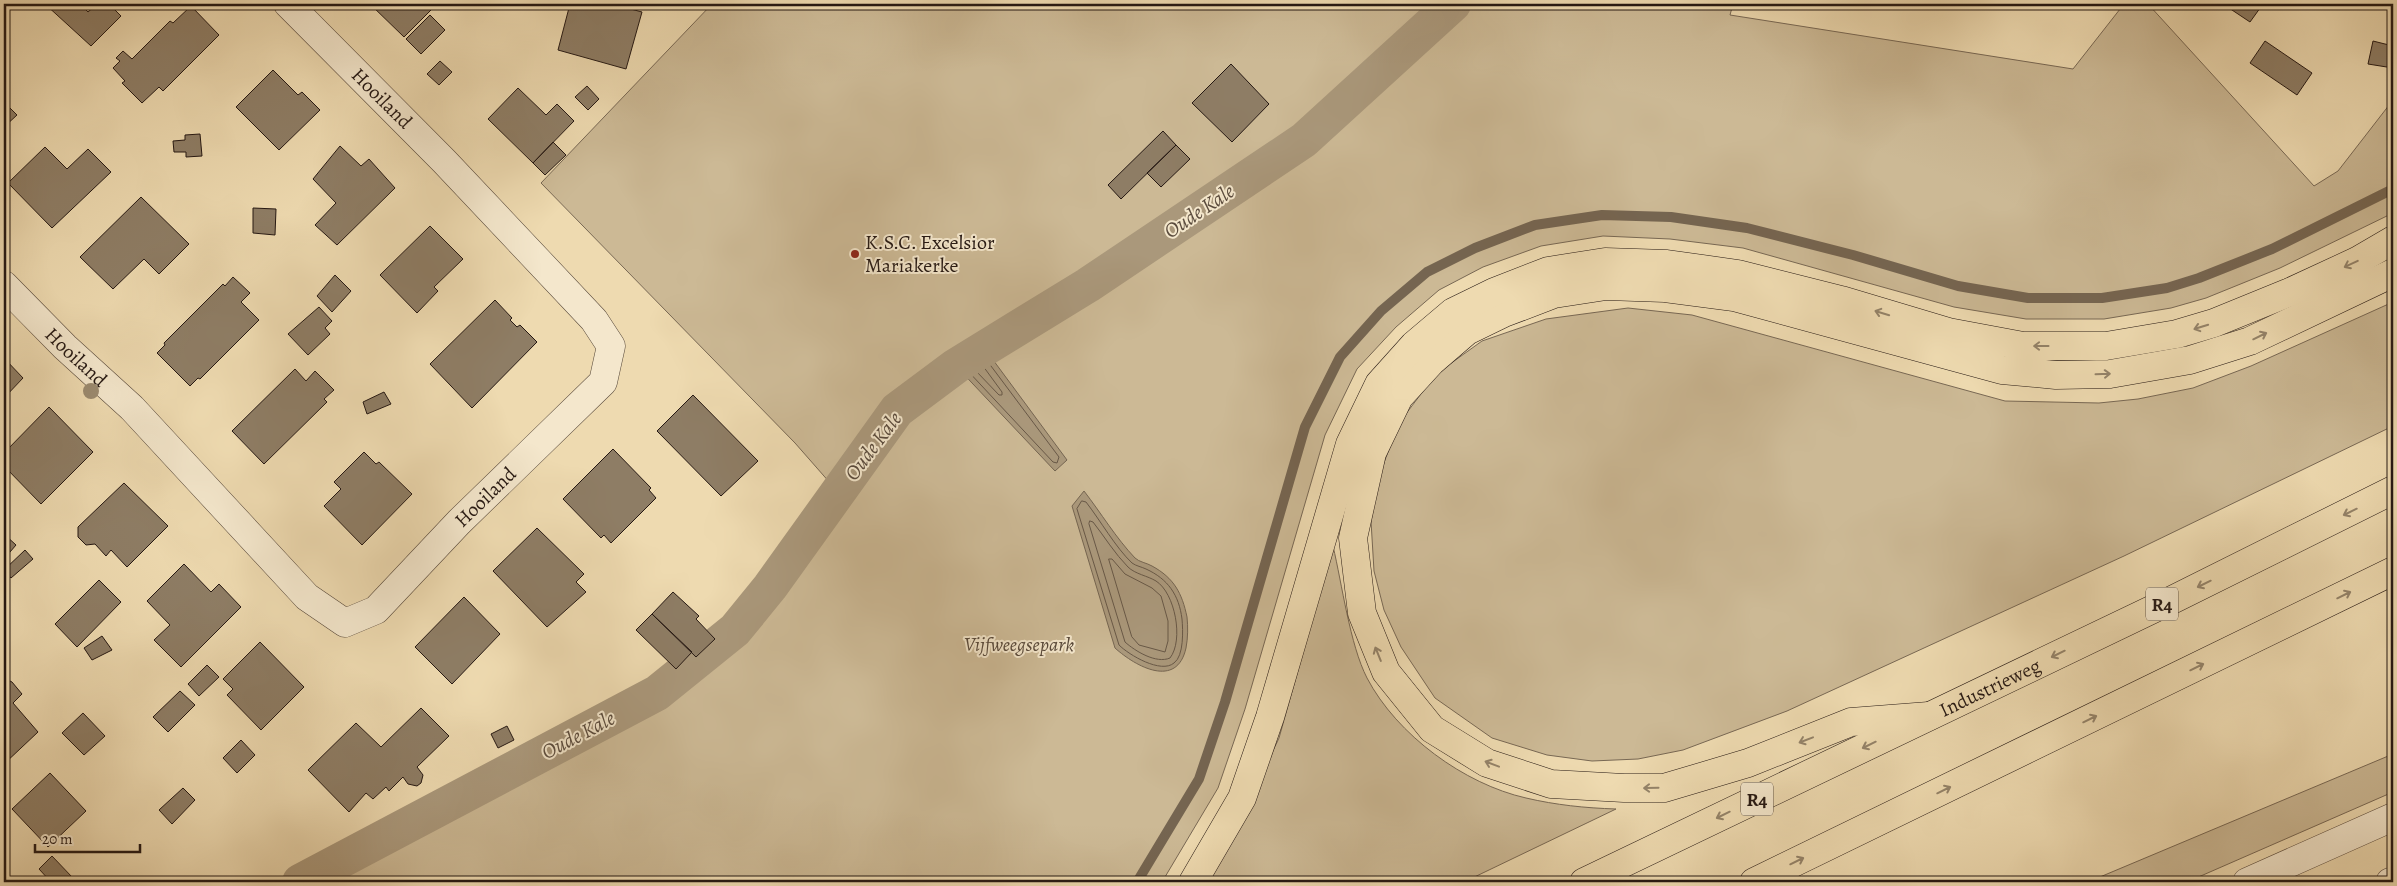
<svg xmlns="http://www.w3.org/2000/svg" width="2397" height="886" viewBox="0 0 2397 886" font-family="Alegreya,serif">
	<style>
		.green { fill: #ccb995; stroke: #786854 }
		.water { fill: #aa987b; stroke: #756551 }
		.lines { fill: none; stroke-linecap: round; stroke-linejoin: round }
		.shore { stroke: #685847; stroke-width: 1 }
		.stream { stroke: #756551; stroke-width: 10 }
		.canal { stroke: #aa987b; stroke-width: 36 }
		.building { fill: #8e7d65; stroke: #251813 }
		.minor-casing { stroke: #57483a; stroke-width: 29 }
		.highway-casing { stroke: #251813; stroke-width: 29 }
		.minor { stroke: #f4e7cc; stroke-width: 28 }
		.highway { stroke: #eedab0; stroke-width: 28 }
		.tree { fill: #9b8a6f }
		.oneway { stroke: #948369 }
		.poi-dot { fill: #8f2418; stroke: #f4e7cc; stroke-width: 2 }
		.labels { text-anchor: middle; stroke-width: 4; stroke-linejoin: round; paint-order: stroke }
		.shield { fill: #f4e7cc; stroke: #63564a; stroke-width: 1 }
		.shield-label { font-size: 19px; font-weight: bold; fill: #251813 }
		.street-label { font-size: 20px; fill: #251813; stroke: #f4e7cc }
		.poi-label { font-size: 20px; fill: #251813; stroke: #f4e7cc; text-anchor: start }
		.park-label { font-size: 20px; font-style: italic; fill: #57483a; stroke: #f4e7cc }
		.water-label { font-size: 21px; font-style: italic; fill: #5a4b3d; stroke: #f4e7cc }
	</style>
	<rect width="100%" height="100%" fill="#eedab0"/>
	<filter id="stains"><feTurbulence type="fractalNoise" baseFrequency=".004" numOctaves="4"/><feColorMatrix values="0 0 0 0 .2 0 0 0 0 .09 0 0 0 0 .02 0 0 0 .5 -.17"/></filter>
	<radialGradient id="worn" r=".72"><stop offset=".6" stop-color="#630" stop-opacity="0"/><stop offset="1" stop-color="#630" stop-opacity=".3"/></radialGradient>
	<path class="green" d="M712 4H1733L1730 15 2073 69 2124 4H2148L2314 186 2338 171 2393 100V213L2280 268 2206 298 2171 308 2104 319H2026L1954 307 1743 248 1670 239 1603 236 1541 246 1483 267 1439 290 1396 327 1357 369 1325 435 1245 709 1218 788 1162 882H300L657 693 735 630 770 587 838 492 795 443 541 183Z
		M2393 302V426L2124 556 1787 711 1683 750 1638 759 1592 761 1547 755 1492 738 1435 698 1401 647 1384 610 1374 571 1371 521 1379 476 1399 423 1436 374 1482 341 1546 319 1628 308 1692 315 2005 401 2099 403 2138 399 2193 388 2251 366Z
		M1333 546C1342 584 1350 645 1367 678 1397 735 1464 784 1526 798 1556 805 1585 808 1616 809L1464 882H1205L1238 825 1279 738Z
		M2393 754V792L2187 882H2088Z"/>
	<path class="water" d="M985 349 1067 460 1055 471 956 366Z
		M1084 491C1101 513 1116 538 1135 558 1139 562 1147 563 1152 566 1174 578 1182 593 1187 617 1188 626 1188 638 1186 648 1177 689 1136 667 1115 648L1072 506Z"/>
	<g class="lines">
		<path class="shore" d="M982 357 985 358 1059 457 1057 463 1053 462 966 369 967 366Z
			M980 365 983 366 1002 392V395H999L976 371V368Z
			M1082 501 1086 502C1100 520 1116 548 1132 563 1136 566 1142 567 1146 569 1168 579 1179 595 1182 619 1183 630 1184 656 1174 663 1161 674 1129 655 1119 645L1077 509Z
			M1090 521 1093 522C1104 536 1115 554 1128 567 1135 574 1148 576 1156 581 1175 593 1184 640 1170 658 1156 664 1135 651 1125 642L1089 524Z
			M1109 559H1112L1125 574 1152 588 1161 596 1168 621V641L1165 652 1139 645 1132 637Z"/>
		<path class="stream" d="M1137 882 1199 779 1225 702 1305 427 1340 357 1381 311 1427 272 1475 248 1535 225 1602 215 1671 217 1747 228 1853 255 1958 286 2028 298H2102L2167 288 2199 278 2272 249 2393 189"/>
		<path class="canal" d="M300 882 657 693 735 630 770 587 897 410 956 366 1088 285 1304 140 1453 4"/>
	</g>
	<path class="building" d="M45 4H80L88 12 97 4H109L121 16 91 46Z
		M370 4H437L404 37Z
		M570 4H612L642 12 626 69 558 50Z
		M2223 4H2263L2250 22Z
		M191 6 219 35 163 91 159 87 142 103 122 83 125 81 113 68 120 61 116 58 123 51 132 59 170 21 173 23Z
		M430 15 445 30 421 54 406 39Z
		M2265 41 2312 73 2297 95 2250 63Z
		M2373 41 2393 46V68L2368 64Z
		M440 61 452 72 439 85 427 74Z
		M1231 64 1269 104 1232 142 1192 103Z
		M273 70 298 95 302 92 320 110 279 150 236 107Z
		M587 86 599 99 588 110 575 97Z
		M518 88 546 115 557 104 574 121 533 163 488 119Z
		M4 102 17 115 4 127Z
		M1163 131 1176 145 1121 199 1108 185Z
		M200 134 202 156 186 157V152H174L173 141 185 140V135Z
		M553 142 566 155 545 175 533 163Z
		M1176 145 1190 159 1161 187 1147 173Z
		M340 146 361 166 369 159 395 188 337 245 315 225 336 203 313 179Z
		M45 147 67 169 88 149 111 172 52 228 8 183Z
		M141 197 189 244 159 274 144 259 113 289 80 257Z
		M253 208 276 209 275 235 253 233Z
		M430 226 463 259 434 287 438 291 417 313 380 275Z
		M335 275 351 291 332 312 317 296Z
		M233 277 250 293 241 302 259 320 200 379 198 378 190 386 157 353 165 345 164 343 223 284 225 286Z
		M495 300 512 318 510 320 517 327 520 325 537 342 472 408 430 364Z
		M319 307 332 321 325 328 330 334 308 355 288 334Z
		M4 358 23 378 4 398Z
		M295 369 306 381 315 371 334 390 324 399 327 402 264 464 232 431Z
		M384 392 391 404 367 414 363 402Z
		M693 395 758 461 721 496 657 431Z
		M49 407 93 452 41 504 4 466V453Z
		M613 449 651 488 649 490 656 498 611 543 604 535 601 538 563 499Z
		M364 452 376 464 379 462 412 494 362 545 324 506 341 489 334 482Z
		M124 483 168 526 127 567 111 550 106 556 95 544 86 545 78 537V527Z
		M537 528 584 574 576 582 586 592 547 627 493 571Z
		M4 534 16 545 4 559Z
		M25 550 33 559 11 578 4 570Z
		M184 564 211 592 219 584 241 607 181 667 154 640 170 625 147 601Z
		M99 580 121 602 77 647 55 624Z
		M673 592 699 616 696 619 715 639 696 657 652 614Z
		M464 597 500 634 452 684 415 647Z
		M652 614 692 652 676 669 636 630Z
		M102 636 112 650 92 660 84 648Z
		M260 642 304 687 261 730 227 695 233 689 223 679Z
		M207 665 219 677 199 696 188 684Z
		M4 678 12 682 22 694 13 703 38 732 4 764Z
		M180 691 195 705 168 732 153 717Z
		M421 708 449 736 417 767 423 775 421 783 417 786 408 784 403 777 389 791 386 787 373 799 366 793 349 812 308 770 356 723 381 747Z
		M83 713 105 736 84 755 62 733Z
		M507 726 514 740 498 748 491 734Z
		M241 740 255 755 237 773 223 758Z
		M50 773 86 811 48 847 12 809Z
		M183 788 195 800 172 824 159 810Z
		M52 856 72 877 66 882H51L39 869Z"/>
	<g class="lines">
		<defs>
			<g id="minor">
				<path id="s1" d="M4 285 65 347 132 408 307 597 345 623 376 610 459 522 603 382 611 346 594 320 444 161 288 4"/>
				<path d="M2247 882 2393 817"/>
				<path d="M2390 882 2393 881"/>
			</g>
			<g id="highway">
				<path d="M1929 716 1851 722 1748 763 1664 788H1624L1551 784 1487 763 1432 729 1386 672 1362 613 1353 538 1372 453 1399 397 1431 362 1467 331 1504 313 1554 294 1606 286 1665 288 1734 297 2002 370 2056 375 2110 374 2190 360 2250 341 2393 273"/>
				<path d="M1193 882 1242 798 1270 717 1350 444 1379 384 1414 345 1453 312 1494 292 1548 271 1605 262 1667 264 1738 274 1841 300 1948 332 2023 346H2106L2177 334 2214 323 2290 292 2357 261 2393 240"/>
				<path id="s2" d="M1584 882 2174 599 2393 490"/>
				<path d="M1754 882 2393 571"/>
			</g>
		</defs>
		<use href="#minor" class="minor-casing"/>
		<use href="#highway" class="highway-casing"/>
		<use href="#minor" class="minor"/>
		<use href="#highway" class="highway"/>
	</g>
	<circle class="tree" cx="91" cy="391" r="8"/>
	<defs><path id="oneway-shaft" d="M-6 0H5M1.5-3L5.5 0L1.5 3" fill="none" stroke-width="1.6" stroke-linecap="round" stroke-linejoin="round" transform="scale(1.25)"/></defs>
	<g class="oneway">
		<use href="#oneway-shaft" transform="translate(2351 264) rotate(155)"/>
		<use href="#oneway-shaft" transform="translate(1882 313) rotate(-163)"/>
		<use href="#oneway-shaft" transform="translate(2201 327) rotate(163)"/>
		<use href="#oneway-shaft" transform="translate(2260 336) rotate(-26)"/>
		<use href="#oneway-shaft" transform="translate(2041 346) rotate(-180)"/>
		<use href="#oneway-shaft" transform="translate(2103 374) rotate(-2)"/>
		<use href="#oneway-shaft" transform="translate(2350 512) rotate(154)"/>
		<use href="#oneway-shaft" transform="translate(2204 584) rotate(154)"/>
		<use href="#oneway-shaft" transform="translate(2344 595) rotate(-26)"/>
		<use href="#oneway-shaft" transform="translate(1378 654) rotate(-112)"/>
		<use href="#oneway-shaft" transform="translate(2058 654) rotate(154)"/>
		<use href="#oneway-shaft" transform="translate(2197 667) rotate(-26)"/>
		<use href="#oneway-shaft" transform="translate(2090 719) rotate(-26)"/>
		<use href="#oneway-shaft" transform="translate(1806 740) rotate(159)"/>
		<use href="#oneway-shaft" transform="translate(1869 745) rotate(154)"/>
		<use href="#oneway-shaft" transform="translate(1492 764) rotate(-159)"/>
		<use href="#oneway-shaft" transform="translate(1651 788) rotate(179)"/>
		<use href="#oneway-shaft" transform="translate(1944 790) rotate(-26)"/>
		<use href="#oneway-shaft" transform="translate(1723 815) rotate(154)"/>
		<use href="#oneway-shaft" transform="translate(1797 861) rotate(-26)"/>
	</g>
	<circle class="poi-dot" cx="855" cy="254" r="5"/>
	<g class="labels">
		<g class="shield">
			<rect x="2146" y="587.5" width="32" height="33" rx="4"/>
			<rect x="1741" y="782.5" width="32" height="33" rx="4"/>
		</g>
		<g class="shield-label">
			<text x="2162" y="611">R4</text>
			<text x="1757" y="806">R4</text>
		</g>
		<g class="street-label">
			<text transform="translate(382 98) rotate(45)" y="7">Hooiland</text>
			<text dy="7" stroke="none"><textPath href="#s1" startOffset="102">Hooiland</textPath></text>
			<text dy="7" stroke="none"><textPath href="#s1" startOffset="672">Hooiland</textPath></text>
			<text dy="7" stroke="none"><textPath href="#s2" startOffset="450">Industrieweg</textPath></text>
		</g>
		<g class="poi-label">
			<text x="865" y="249">K.S.C. Excelsior<tspan x="865" dy="23">Mariakerke</tspan></text>
		</g>
		<g class="park-label">
			<text x="1019" y="651">Vijfweegsepark</text>
		</g>
		<g class="water-label">
			<text transform="translate(1199 211) rotate(-34)" y="7">Oude Kale</text>
			<text transform="translate(873 446) rotate(-53)" y="7">Oude Kale</text>
			<text transform="translate(578 735) rotate(-28)" y="7">Oude Kale</text>
		</g>
	</g>
	<rect width="2397" height="886" fill="none" stroke="#eedab0" stroke-width="20"/>
	<rect x="5" y="5" width="2387" height="876" fill="none" stroke="#251813" stroke-width="2.5"/>
	<rect x="10" y="10" width="2377" height="866" fill="none" stroke="#251813"/>
	<path d="M35 844v8h105v-8" fill="none" stroke="#251813" stroke-width="2.5"/>
	<text x="42" y="844" font-size="15" fill="#251813" stroke="#f4e7cc" stroke-width="4" paint-order="stroke">20 m</text>
	<rect width="100%" height="100%" filter="url(#stains)"/>
	<rect width="100%" height="100%" fill="url(#worn)"/>
</svg>
